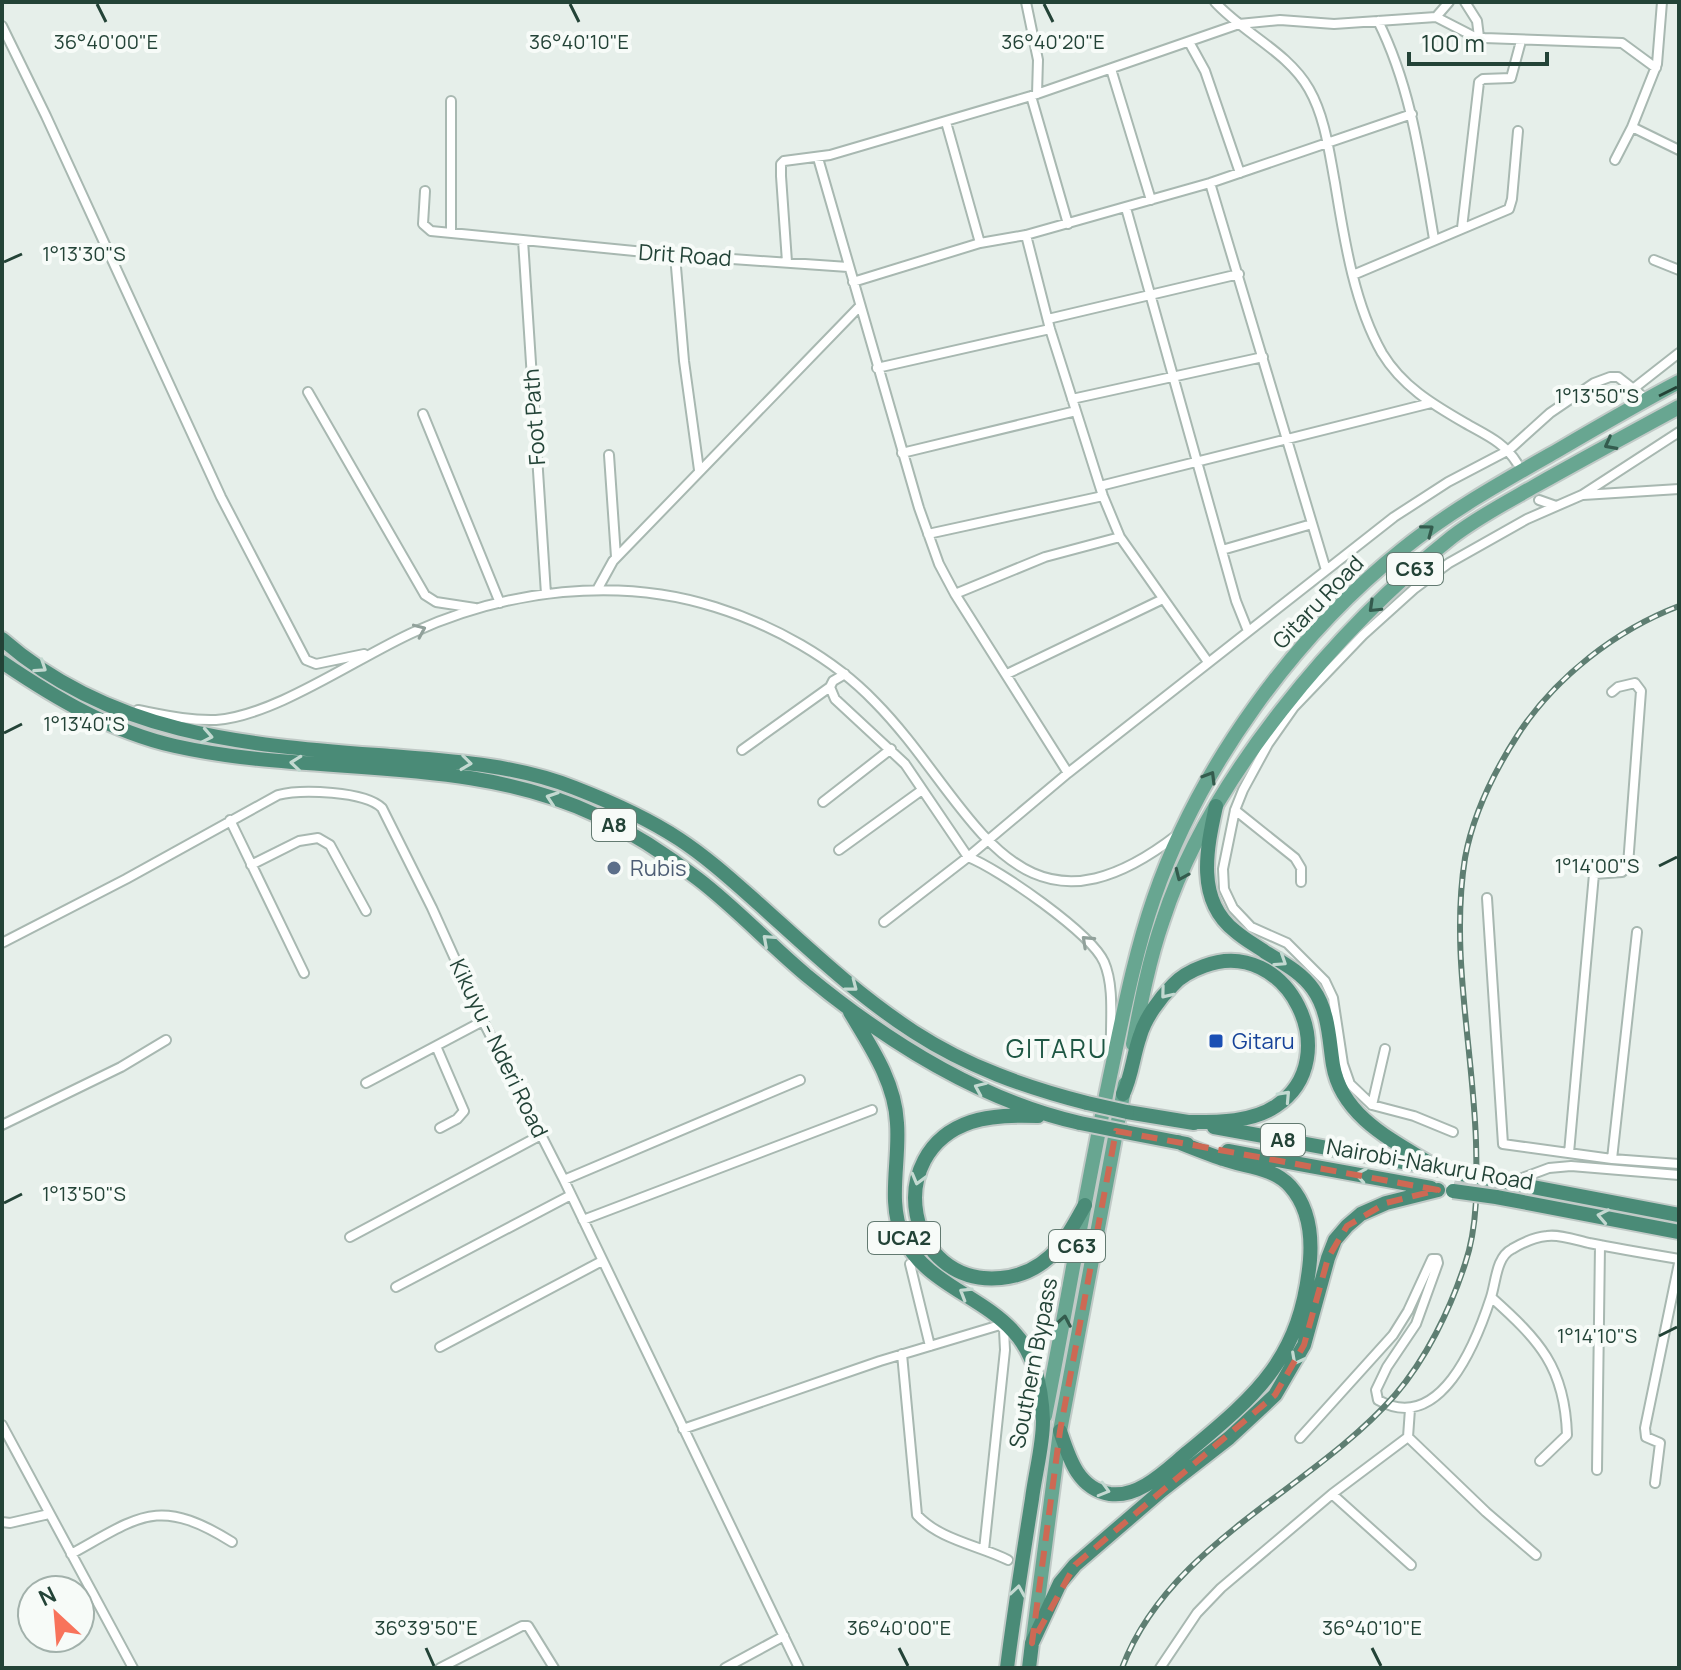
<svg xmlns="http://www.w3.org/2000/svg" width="1681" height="1670" viewBox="0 0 1681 1670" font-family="Manrope,sans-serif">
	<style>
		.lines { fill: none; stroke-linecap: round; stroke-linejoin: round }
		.minor-casing { stroke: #a8b8b1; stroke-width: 12 }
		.primary-casing { stroke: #c1cac7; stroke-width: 18 }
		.trunk-casing { stroke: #c1cac7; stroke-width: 18 }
		.minor { stroke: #fff; stroke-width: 8 }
		.primary { stroke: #68a691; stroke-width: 14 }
		.trunk { stroke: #4a8b77; stroke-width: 14 }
		.rail-casing { stroke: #5e7e72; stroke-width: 6 }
		.rail { stroke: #f7fbf8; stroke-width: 3; stroke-dasharray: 9; stroke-linecap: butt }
		.trunk-bridge-casing { stroke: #c1cac7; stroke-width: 18; stroke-linecap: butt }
		.trunk-bridge { stroke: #4a8b77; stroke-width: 14 }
		.oneway { stroke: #345c4e }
		.oneway2 { stroke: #91a19b }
		.oneway3 { stroke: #c3d9d1 }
		.marked { fill: none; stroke: #cd6954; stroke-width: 6; stroke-dasharray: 16 10; stroke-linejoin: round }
		.ticks { fill: none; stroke: #234337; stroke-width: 3 }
		.service-dot { fill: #5c6f8a; stroke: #f7fbf8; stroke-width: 3 }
		.transit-dot { fill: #1a4fb4; stroke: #f7fbf8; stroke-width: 3 }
		.labels { text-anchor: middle; stroke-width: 8; stroke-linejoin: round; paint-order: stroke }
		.shield { fill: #f7fbf8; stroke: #637a71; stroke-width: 2 }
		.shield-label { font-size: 20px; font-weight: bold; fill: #234337 }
		.street-label { font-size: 22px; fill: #234337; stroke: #f7fbf8 }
		.service-label { font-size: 22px; fill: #4e5e75; stroke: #f7fbf8; text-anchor: start }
		.transit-label { font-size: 22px; fill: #164399; stroke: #f7fbf8; text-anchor: start }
		.quarter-label { font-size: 26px; letter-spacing: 2px; fill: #1d5643; stroke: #f7fbf8 }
		.ticks-label { font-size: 20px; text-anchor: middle; fill: #234337; stroke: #f7fbf8; stroke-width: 8; stroke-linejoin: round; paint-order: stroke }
	</style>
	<rect width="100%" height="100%" fill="#e6efea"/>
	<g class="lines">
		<defs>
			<path id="minor" d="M1026 2 1038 60 1037 94
				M1215 2C1243 33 1288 52 1309 89 1325 117 1329 151 1335 183 1344 238 1354 304 1382 353 1402 386 1432 404 1465 423 1486 435 1504 442 1517 463
				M1465 2 1477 21 1479 37
				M1662 2 1657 64 1632 127 1679 150
				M1436 17 1449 2
				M1378 21C1412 89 1421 164 1434 239
				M2 26 46 116 221 497 306 660 316 664 364 654
				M1189 42 1205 71 1240 173
				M1111 69 1151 200
				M1031 96 1068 224
				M451 101V232
				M946 122 980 243
				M818 158 919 508 939 564 955 594 1068 773
				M1615 160 1632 127
				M1210 183 1326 570
				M425 191 423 224 431 231 675 255 848 267
				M1126 208 1236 601 1248 631
				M1462 228 1479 82 1483 79 1511 78 1521 41
				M1026 235 1050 329 1103 496 1120 537 1208 662
				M523 240 546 594
				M675 255 684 361 699 470
				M1654 260 1679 270
				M787 262 781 176V164L784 161 830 155 1031 96 1239 24 1280 20 1334 24 1436 17 1473 36 1484 38 1622 43 1656 68
				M1353 275 1509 209 1512 199 1518 131
				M853 282 980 243 1026 235 1210 183 1412 114
				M1048 319 1239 274
				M877 368 1050 329
				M1633 389 1679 353
				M308 392 425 595 436 602 475 608
				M1072 399 1263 357
				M423 414 500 603
				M902 453 1076 411
				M609 455 616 557
				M1100 486 1431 403
				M1583 495 1679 489
				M1539 500 1556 506
				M928 534 1103 496
				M1222 550 1312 524
				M597 590 613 561 860 306
				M955 594 1045 557 1120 537
				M845 674 833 681 830 687 835 699 905 764 968 857C999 869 1091 933 1104 962 1115 987 1110 1023 1111 1049
				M1007 674 1163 599
				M138 710C164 715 190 721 216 720 275 716 358 657 414 632 506 590 618 576 715 607 773 625 833 658 875 702 972 800 1014 961 1177 835
				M742 750 830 687
				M823 802 891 749
				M1235 810 1295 858 1301 868V882
				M230 820 304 973
				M839 850 922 790
				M251 865 299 841 318 838 330 845 366 911
				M1487 898 1503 1144 1612 1159 1679 1164
				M884 922 968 857 1068 773 1394 517 1448 482 1509 450 1550 413 1594 383 1610 377H1618L1646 399
				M2 943 126 879 278 795C301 789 365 791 382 808L432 908 483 1021 564 1180 799 1668
				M436 1046 464 1111 457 1119 440 1128
				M366 1083 483 1021
				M1372 1105 1385 1049
				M2 1125 121 1067 166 1040
				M1453 1132 1414 1116 1372 1105 1350 1084 1343 1064 1333 998 1325 981 1287 943 1251 927 1233 908 1224 889 1223 869 1235 810 1243 790 1268 744 1294 707 1363 635 1414 589 1449 563 1527 519 1582 495 1679 432
				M1569 1153 1594 874 1622 872 1628 865 1641 691 1635 683 1618 687 1612 692
				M1612 1159 1637 932
				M564 1180 800 1080
				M1514 1181 1549 1168 1571 1166 1679 1175
				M583 1220 872 1110
				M350 1237 541 1135
				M910 1264 930 1346
				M396 1287 571 1195
				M1491 1297C1539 1340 1565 1367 1567 1435L1540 1461
				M440 1347 602 1261
				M902 1354 917 1515C940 1540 978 1545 1008 1560
				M2 1425 133 1668
				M683 1429 880 1361 1000 1325 1004 1330 1005 1350 984 1550
				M1408 1437 1486 1512 1536 1555
				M1300 1438 1393 1335 1408 1311 1432 1259H1437L1438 1263 1416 1324 1387 1367 1376 1390 1378 1400C1440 1435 1476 1343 1491 1297 1496 1282 1496 1257 1512 1249 1522 1243 1536 1237 1547 1236 1559 1234 1576 1240 1589 1243 1619 1249 1649 1254 1679 1259
				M1597 1470 1600 1245
				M1655 1483 1660 1443 1646 1437 1645 1428 1679 1263
				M1332 1494 1411 1565
				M2 1522 10 1523 49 1514
				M71 1554C140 1516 158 1496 232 1542
				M440 1668 522 1626H528L554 1668
				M725 1668 784 1636
				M1160 1668 1197 1613 1221 1588 1332 1494 1408 1437 1410 1409"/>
			<path id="primary" d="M1133 1044C1141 1002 1149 960 1163 920 1208 781 1338 627 1452 537 1478 517 1507 502 1535 486 1583 459 1631 433 1679 407
				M1045 1416C1068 1300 1087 1183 1112 1067 1124 1010 1135 953 1154 898 1199 767 1295 635 1403 549 1450 511 1502 482 1555 452 1596 428 1637 404 1679 382
				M1033 1639 1060 1431 1125 1084"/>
			<path id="trunk" d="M2 639C114 737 250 745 390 756 453 761 517 765 575 788 611 802 647 818 679 839 708 858 734 882 759 904 809 949 857 995 914 1032 968 1067 1025 1087 1087 1103
				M2 662C55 698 112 732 175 746 313 777 465 753 596 815 631 832 667 855 698 879 736 908 769 944 806 975 886 1041 978 1100 1080 1123
				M1216 806C1207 847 1195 900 1235 931 1244 939 1255 945 1265 952 1283 963 1301 972 1313 989 1329 1011 1329 1040 1333 1065 1342 1119 1398 1143 1439 1169
				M850 1012C871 1047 895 1082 897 1123 900 1161 887 1202 903 1237 925 1283 980 1295 1013 1331 1036 1355 1042 1389 1043 1421 1043 1446 1035 1474 1032 1499 1023 1556 1014 1612 1007 1668
				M1123 1094C1132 1076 1133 1055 1140 1036 1145 1018 1160 998 1173 985 1181 976 1193 970 1204 966 1287 934 1348 1058 1276 1106 1251 1123 1215 1122 1187 1122
				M1127 1112 1194 1123
				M1038 1116C1015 1115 992 1115 971 1122 881 1152 906 1287 1001 1278 1024 1276 1044 1265 1059 1247 1069 1235 1077 1219 1085 1205
				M1214 1127 1430 1167
				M1125 1132 1187 1144
				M1228 1151 1431 1188
				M1496 1180 1679 1215
				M1496 1197 1679 1232
				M1060 1431C1069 1458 1078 1489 1110 1494 1140 1498 1167 1469 1188 1452 1259 1393 1301 1357 1310 1260 1312 1234 1308 1206 1290 1186 1273 1167 1245 1167 1223 1159 1208 1154 1193 1148 1178 1142
				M1029 1668 1032 1643 1060 1583 1075 1565 1161 1491 1229 1438 1275 1395 1304 1345 1328 1258 1335 1240 1347 1226 1361 1214 1386 1203 1438 1190"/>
		</defs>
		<use href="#minor" class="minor-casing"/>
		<use href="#primary" class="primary-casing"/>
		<use href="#trunk" class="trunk-casing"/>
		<use href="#minor" class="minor"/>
		<use href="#primary" class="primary"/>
		<use href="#trunk" class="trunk"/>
		<defs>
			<path id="rail" d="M1122 1668C1169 1543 1312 1490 1395 1395 1426 1359 1450 1310 1465 1264 1478 1226 1477 1183 1476 1142 1473 1048 1450 952 1465 858 1473 814 1495 770 1519 733 1556 677 1616 630 1679 606"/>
		</defs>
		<use href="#rail" class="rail-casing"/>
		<use href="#rail" class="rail"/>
		<defs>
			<path id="trunk-bridge" d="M1087 1103 1127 1112
				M1080 1123 1125 1132
				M1456 1173 1496 1180
				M1453 1191 1496 1197"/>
		</defs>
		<use href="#trunk-bridge" class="trunk-bridge-casing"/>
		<use href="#trunk-bridge" class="trunk-bridge"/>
	</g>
	<defs><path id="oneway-chevron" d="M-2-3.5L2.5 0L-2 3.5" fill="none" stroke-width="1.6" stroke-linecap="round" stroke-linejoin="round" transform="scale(2)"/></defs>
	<g class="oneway">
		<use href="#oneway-chevron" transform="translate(1610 444) rotate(152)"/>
		<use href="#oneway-chevron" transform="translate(1428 530) rotate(-37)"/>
		<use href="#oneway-chevron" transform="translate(1374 607) rotate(136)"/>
		<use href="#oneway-chevron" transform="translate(1210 777) rotate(-59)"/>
		<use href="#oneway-chevron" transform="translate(1181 875) rotate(114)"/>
		<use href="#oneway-chevron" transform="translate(1064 1321) rotate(-80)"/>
	</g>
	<g class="oneway2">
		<use href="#oneway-chevron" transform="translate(420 630) rotate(-24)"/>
		<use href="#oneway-chevron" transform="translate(1087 941) rotate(-137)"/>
	</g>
	<g class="oneway3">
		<use href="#oneway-chevron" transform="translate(41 667) rotate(34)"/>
		<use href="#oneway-chevron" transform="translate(207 736) rotate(11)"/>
		<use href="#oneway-chevron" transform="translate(296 763) rotate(-174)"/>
		<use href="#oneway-chevron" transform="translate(466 763) rotate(7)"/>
		<use href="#oneway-chevron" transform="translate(552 798) rotate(-161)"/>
		<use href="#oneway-chevron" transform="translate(768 940) rotate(-138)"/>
		<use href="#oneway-chevron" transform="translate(1281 961) rotate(33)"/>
		<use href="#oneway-chevron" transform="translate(852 986) rotate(38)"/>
		<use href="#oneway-chevron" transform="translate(1166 993) rotate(129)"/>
		<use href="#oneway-chevron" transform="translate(980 1088) rotate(-156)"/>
		<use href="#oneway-chevron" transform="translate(1285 1096) rotate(-47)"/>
		<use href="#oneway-chevron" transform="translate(1361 1175) rotate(-170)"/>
		<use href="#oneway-chevron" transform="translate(918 1179) rotate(105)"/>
		<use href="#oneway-chevron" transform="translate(1603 1216) rotate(-169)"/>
		<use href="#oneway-chevron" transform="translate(965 1293) rotate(-149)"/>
		<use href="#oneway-chevron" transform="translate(1297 1359) rotate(118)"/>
		<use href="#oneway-chevron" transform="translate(1104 1490) rotate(16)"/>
		<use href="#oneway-chevron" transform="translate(1018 1591) rotate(-81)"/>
	</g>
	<path class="marked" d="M1116 1131 1438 1190 1386 1203 1347 1226 1328 1258 1304 1345 1275 1395 1075 1565 1032 1643 1060 1431Z"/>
	<path class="ticks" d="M97 4 106 22M570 4 579 22M1044 4 1053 22M4 262 22 254M1659 396 1677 387M4 733 22 724M1659 866 1677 857M4 1203 22 1194M1659 1336 1677 1327M426 1648 434 1666M899 1648 908 1666M1372 1648 1381 1666"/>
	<circle class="service-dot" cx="614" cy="868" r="8"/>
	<rect class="transit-dot" x="1208" y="1033" width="16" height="16" rx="4"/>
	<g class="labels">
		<g class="shield">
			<rect x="1387" y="553" width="56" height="32" rx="6"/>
			<rect x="592" y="809" width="44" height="32" rx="6"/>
			<rect x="1261" y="1124" width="44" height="32" rx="6"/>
			<rect x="868" y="1222" width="72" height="32" rx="6"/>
			<rect x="1049" y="1230" width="56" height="32" rx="6"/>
		</g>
		<g class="shield-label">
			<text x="1415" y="576">C63</text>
			<text x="614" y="832">A8</text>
			<text x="1283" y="1147">A8</text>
			<text x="904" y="1245">UCA2</text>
			<text x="1077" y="1253">C63</text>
		</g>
		<g class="street-label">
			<text transform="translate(685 255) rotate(4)" y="8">Drit Road</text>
			<text transform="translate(534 417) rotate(-94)" y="8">Foot Path</text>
			<text transform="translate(1318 602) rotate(-46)" y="8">Gitaru Road</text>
			<text transform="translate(499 1048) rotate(64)" y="8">Kikuyu - Nderi Road</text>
			<text transform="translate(1430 1164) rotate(10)" y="8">Nairobi-Nakuru Road</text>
			<text transform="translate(1033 1363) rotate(-79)" y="8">Southern Bypass</text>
		</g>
		<g class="service-label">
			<text x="630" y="876">Rubis</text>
		</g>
		<g class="transit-label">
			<text x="1232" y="1049">Gitaru</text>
		</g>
		<g class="quarter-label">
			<text x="1057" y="1058">GITARU</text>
		</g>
	</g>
	<g class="ticks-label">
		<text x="106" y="49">36°40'00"E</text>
		<text x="579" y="49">36°40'10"E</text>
		<text x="1053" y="49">36°40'20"E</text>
		<text x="84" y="261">1°13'30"S</text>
		<text x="1597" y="403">1°13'50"S</text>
		<text x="84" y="731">1°13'40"S</text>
		<text x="1597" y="873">1°14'00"S</text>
		<text x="84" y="1201">1°13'50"S</text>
		<text x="1597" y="1343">1°14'10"S</text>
		<text x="426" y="1635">36°39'50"E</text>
		<text x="899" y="1635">36°40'00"E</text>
		<text x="1372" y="1635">36°40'10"E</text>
	</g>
	<rect width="1681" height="1670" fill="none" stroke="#234337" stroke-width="8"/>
	<g transform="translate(56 1614) rotate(334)"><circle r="38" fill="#f7fbf8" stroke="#a2b1ab" stroke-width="2"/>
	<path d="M0-6L14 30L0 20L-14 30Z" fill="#f8735b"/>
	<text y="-12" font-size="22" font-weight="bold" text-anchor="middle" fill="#234337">N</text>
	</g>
	<path d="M1409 52v12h138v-12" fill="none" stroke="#234337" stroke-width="4"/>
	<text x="1421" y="52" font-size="24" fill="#234337" stroke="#f7fbf8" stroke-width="6" paint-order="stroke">100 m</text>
</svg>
